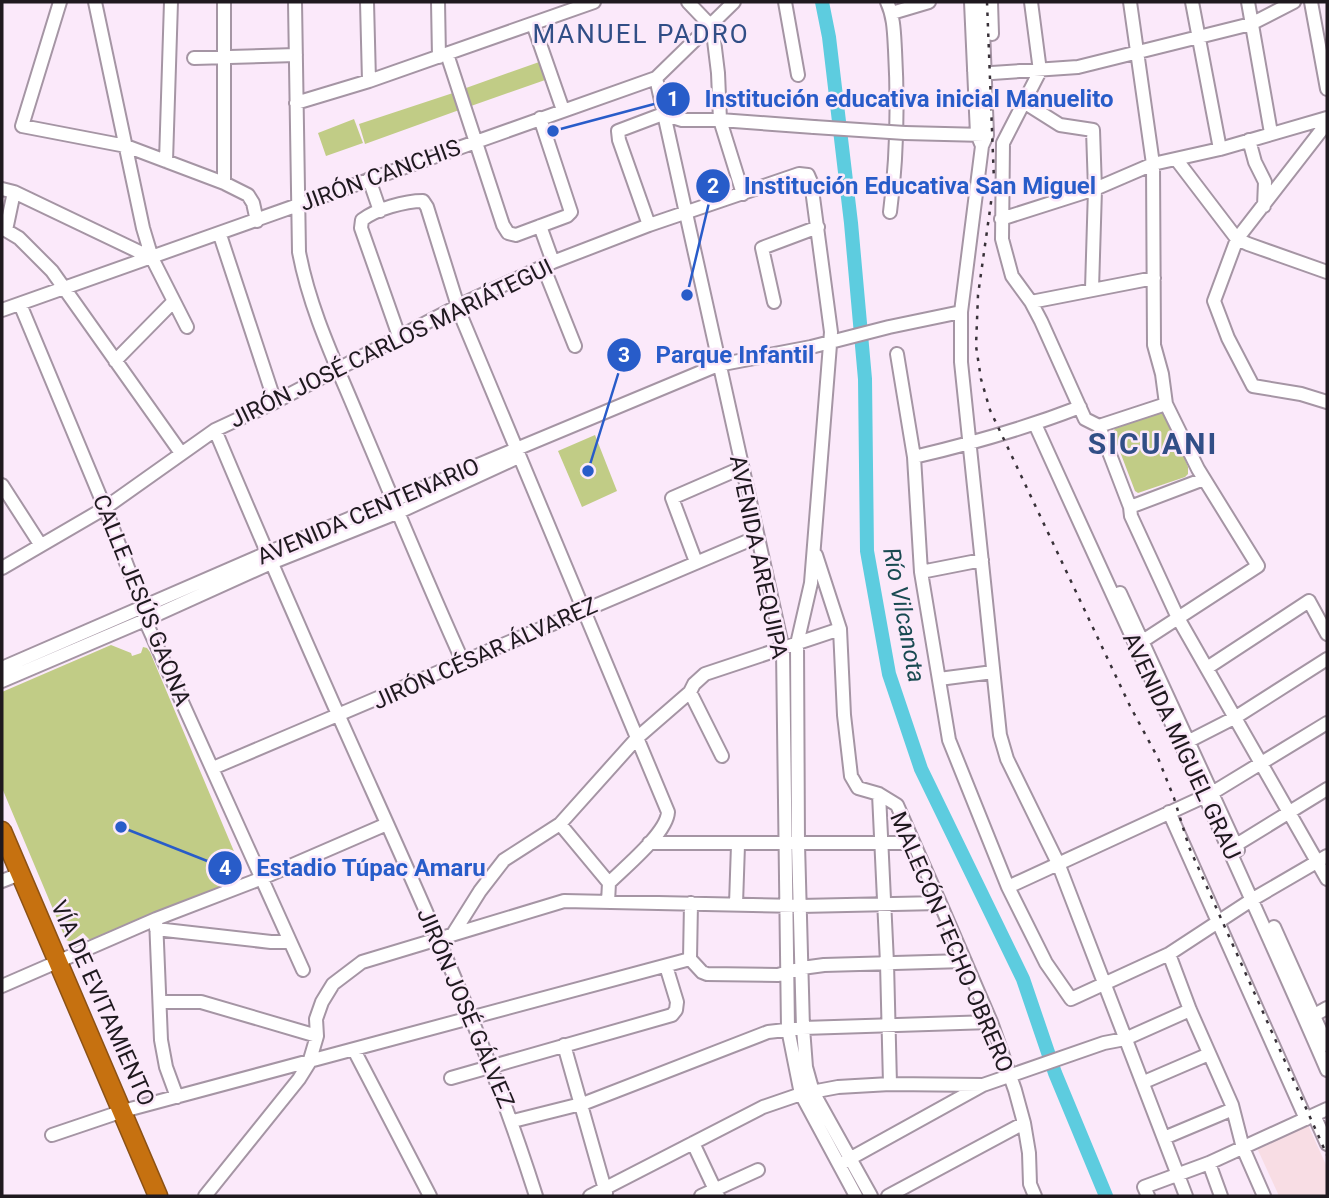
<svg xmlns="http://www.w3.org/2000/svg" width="1329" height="1198" viewBox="0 0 1329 1198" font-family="Roboto,sans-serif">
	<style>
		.medical { fill: #f8dde4 }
		.green { fill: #c1cc86 }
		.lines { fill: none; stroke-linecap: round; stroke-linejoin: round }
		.river { stroke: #5dccdf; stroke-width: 14 }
		.minor-casing { stroke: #a595a4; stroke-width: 16 }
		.highway-casing { stroke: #8c5215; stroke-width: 21 }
		.minor { stroke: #fff; stroke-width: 12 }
		.highway { stroke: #c67110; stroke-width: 18 }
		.rail { stroke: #383138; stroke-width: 2.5; stroke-dasharray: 3.5 7; stroke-linecap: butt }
		.minor-bridge-casing { stroke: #a595a4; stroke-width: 16; stroke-linecap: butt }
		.minor-bridge { stroke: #fff; stroke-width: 12 }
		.labels { text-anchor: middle; stroke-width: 5; stroke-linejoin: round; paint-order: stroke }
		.street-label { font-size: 23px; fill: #1f191f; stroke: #fbe9fa }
		.water-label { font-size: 24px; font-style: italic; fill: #194a52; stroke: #fbe9fa }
		.quarter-label { font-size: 26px; letter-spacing: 2px; fill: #314e86; stroke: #fbe9fa }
		.district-label { font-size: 30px; font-weight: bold; letter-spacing: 2px; fill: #314e86; stroke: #fbe9fa }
		.leader { fill: none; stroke: #285cc9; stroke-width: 2.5 }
		.callout-dot { fill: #285cc9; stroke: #fbe9fa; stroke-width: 2.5 }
		.mark-label { font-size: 21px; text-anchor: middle; font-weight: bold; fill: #fff }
		.callout-label { font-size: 24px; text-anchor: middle; font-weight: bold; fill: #285cc9; stroke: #fbe9fa; stroke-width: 5; stroke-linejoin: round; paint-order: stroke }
	</style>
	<rect width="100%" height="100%" fill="#fbe9fa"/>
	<path class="medical" d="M1308 1125 1327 1167V1196H1279L1257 1148Z"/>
	<path class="green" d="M542 61 548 79 471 106 466 88Z
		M456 92 462 109 365 144 359 124Z
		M354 119 363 143 326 156 318 133Z
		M1161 411 1168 416 1188 467V474L1185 477 1138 493 1135 491 1114 436V430L1118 426Z
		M595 435 617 491 582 507 558 451Z
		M111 645 131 653 132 656 141 653 143 647 147 648 150 652 241 868 236 871 231 869 225 871 226 876 223 885 92 942 83 933 71 942 66 940 2 788V692Z"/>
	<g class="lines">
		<path class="river" d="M822 2 829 37 851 223 865 379 867 551 889 674 921 769 1023 979 1055 1073 1106 1196"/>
		<defs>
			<path id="minor" d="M60 2 22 126 126 146 224 183 248 195 253 203 257 221
				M95 2 143 228 152 258 187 327
				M295 2 299 252C310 311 337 366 360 422 394 502 427 583 463 662
				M367 2 369 81
				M438 2 439 57
				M688 2 710 25 713 32 718 73 720 120 743 194
				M785 2 798 75
				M887 2C894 17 894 33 895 50 898 104 897 158 890 212
				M971 2 977 134 982 146
				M982 2 987 135 982 146 961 312V362L1000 735 1007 759 1058 863 1186 1196
				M991 2 992 34
				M1031 2 1040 71 1003 143 1002 239 1012 276 1031 302 1041 321 1085 419 1099 426
				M1130 2 1153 164 1154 345 1162 374 1166 404 1198 469 1258 566 1135 646
				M1192 2 1220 149
				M1248 2 1271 133
				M1311 2 1327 89
				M892 13 929 2
				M533 24 563 110
				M447 54 503 225 508 233 516 235 567 216 571 212 540 118
				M194 58 296 55
				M974 71 992 73 1078 67 1251 24 1294 2
				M656 78 783 650 788 1029 801 1094 856 1196
				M1022 101 1060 125 1093 130 1095 189 1092 289
				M296 103 369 81 594 2
				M1327 123 1237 239 1214 301 1228 338 1253 386 1301 394 1327 402
				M905 133 984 135
				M1249 140 1255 162 1265 182 1264 206
				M1176 159 1237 239 1248 244 1327 272
				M166 161 171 2
				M369 179 380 211
				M224 183V2
				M2 189 14 192 152 258
				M1001 219 1095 189 1153 164 1220 149 1327 118
				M649 225 619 140 618 131 663 114 682 120H720L814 127
				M540 226 553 262
				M2 228 19 238 52 271 181 453
				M6 230 14 192
				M220 235 275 402
				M543 266 575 346
				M774 302 762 248 818 227
				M1031 302 1154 278
				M20 304 105 508 143 607 145 620 303 970
				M2 310 656 78 734 2
				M399 336 361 228 362 220C376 209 405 201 423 201L427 207 461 316 668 812C667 833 624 868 609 883L608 902
				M897 354 914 457 921 572 949 740 1008 887 1046 963 1071 999 1169 954 1253 899 1327 856
				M115 361 173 302
				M1035 424C1132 639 1233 853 1327 1070
				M1099 426 1130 507 1131 516 1178 618 1327 879
				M1099 426 1166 404
				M215 430C263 544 312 657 363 770 426 910 490 1050 536 1196
				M914 457C970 444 1026 428 1080 407
				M2 485 40 544
				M1130 507 1204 479
				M816 555 840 629 844 715 851 776 858 788 879 794 897 805 940 903 991 1022 1015 1090 1024 1123 1029 1153 1030 1184 1035 1196
				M696 562 672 498 741 468
				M2 568 105 508 215 430 275 402 458 306 553 262 649 225 799 174 808 175 811 182 831 332 811 583 797 644 798 844 803 1028 806 1067 813 1092 871 1196
				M921 572 982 560
				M1120 593 1238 850
				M2 668 267 553 718 365 811 347 889 327 961 312
				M1207 668 1309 601 1327 634
				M939 679 993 672
				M2 681 145 620 271 563 399 512 512 460
				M690 692 722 756
				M1189 741 1236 717 1327 659
				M213 768 757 537
				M879 794 887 963 890 1084
				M1169 812 1306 1119
				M560 824 609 883
				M649 843H913
				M1236 845 1327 789
				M2 881 20 874
				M1008 887 1212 793 1327 723
				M736 904 738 845
				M156 919 161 1040 166 1067 177 1097
				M1274 927 1327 1045
				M156 929 271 942H289
				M453 934 480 891 504 860 560 824 637 738 690 692 694 684 705 674 840 629
				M1169 954 1190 1010 1232 1105 1243 1148 1264 1196
				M690 959 702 972 707 974 778 975 802 968 824 965 965 961
				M690 959 691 903
				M2 986 156 919 260 879 387 824
				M160 1002H201L317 1036
				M1309 1018 1327 1008
				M564 1045 606 1193
				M354 1050 430 1196
				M451 1078 672 1015 676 1010 677 1002 666 966
				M1144 1082 1209 1054
				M1314 1115 1327 1144
				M513 1121 585 1103 768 1032 803 1028 991 1022
				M52 1135 123 1111 690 959
				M1164 1138 1233 1109
				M693 1143 718 1196
				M842 1163 983 1085
				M1209 1163 1221 1196
				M205 1196 299 1079 309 1063 317 1036 316 1019 322 1002 333 984 362 962 564 901 800 906 940 903
				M590 1196 763 1107 801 1094 838 1087 890 1084 983 1085 1104 1043 1125 1039 1190 1010
				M701 1196 758 1170
				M888 1196 1024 1123
				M1148 1196 1144 1187 1209 1163 1327 1109"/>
			<path id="highway" d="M2 831 158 1196"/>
		</defs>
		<use href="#minor" class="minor-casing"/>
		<use href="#highway" class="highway-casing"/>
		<use href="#minor" class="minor"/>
		<use href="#highway" class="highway"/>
		<path class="rail" d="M987 2 994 181 978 295 976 346 981 379 990 410 1130 706 1158 758 1174 798 1189 847 1327 1155"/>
		<defs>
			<path id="minor-bridge" d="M814 127 905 133"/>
		</defs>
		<use href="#minor-bridge" class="minor-bridge-casing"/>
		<use href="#minor-bridge" class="minor-bridge"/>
	</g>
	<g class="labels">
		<g class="street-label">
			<text transform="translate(380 175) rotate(-20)" y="8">JIRÓN CANCHIS</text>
			<text transform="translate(391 343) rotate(-26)" y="8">JIRÓN JOSÉ CARLOS MARIÁTEGUI</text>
			<text transform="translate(368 511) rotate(-23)" y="8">AVENIDA CENTENARIO</text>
			<text transform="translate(759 557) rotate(78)" y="8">AVENIDA AREQUIPA</text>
			<text transform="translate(142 600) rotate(68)" y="8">CALLE JESÚS GAONA</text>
			<text transform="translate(485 653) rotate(-24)" y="8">JIRÓN CÉSAR ÁLVAREZ</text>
			<text transform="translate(1182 746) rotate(65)" y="8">AVENIDA MIGUEL GRAU</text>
			<text transform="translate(952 942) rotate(67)" y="8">MALECÓN TECHO OBRERO</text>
			<text transform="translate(103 1003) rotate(66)" y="8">VÍA DE EVITAMIENTO</text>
			<text transform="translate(466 1008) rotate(67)" y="8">JIRÓN JOSÉ GÁLVEZ</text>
		</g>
		<g class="water-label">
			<text transform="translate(904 615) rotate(79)" y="8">Río Vilcanota</text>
		</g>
		<g class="quarter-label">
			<text x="641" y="43">MANUEL PADRO</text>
		</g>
		<g class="district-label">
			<text x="1153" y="454">SICUANI</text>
		</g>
	</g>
	<path class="leader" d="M553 131L673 99M687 295L713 186M588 471L624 355M121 827L225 868"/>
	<g class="callout-dot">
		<circle cx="553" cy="131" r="7"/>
		<circle cx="687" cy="295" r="7"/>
		<circle cx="588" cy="471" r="7"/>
		<circle cx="121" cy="827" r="7"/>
		<circle cx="673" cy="99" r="18"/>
		<circle cx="713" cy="186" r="18"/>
		<circle cx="624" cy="355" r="18"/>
		<circle cx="225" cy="868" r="18"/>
	</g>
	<g class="mark-label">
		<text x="673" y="106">1</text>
		<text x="713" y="193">2</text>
		<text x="624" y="362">3</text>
		<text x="225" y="875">4</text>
	</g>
	<g class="callout-label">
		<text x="909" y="107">Institución educativa inicial Manuelito</text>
		<text x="920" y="194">Institución Educativa San Miguel</text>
		<text x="735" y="363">Parque Infantil</text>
		<text x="371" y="876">Estadio Túpac Amaru</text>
	</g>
	<rect width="1329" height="1198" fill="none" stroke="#1f191f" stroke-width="7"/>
</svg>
